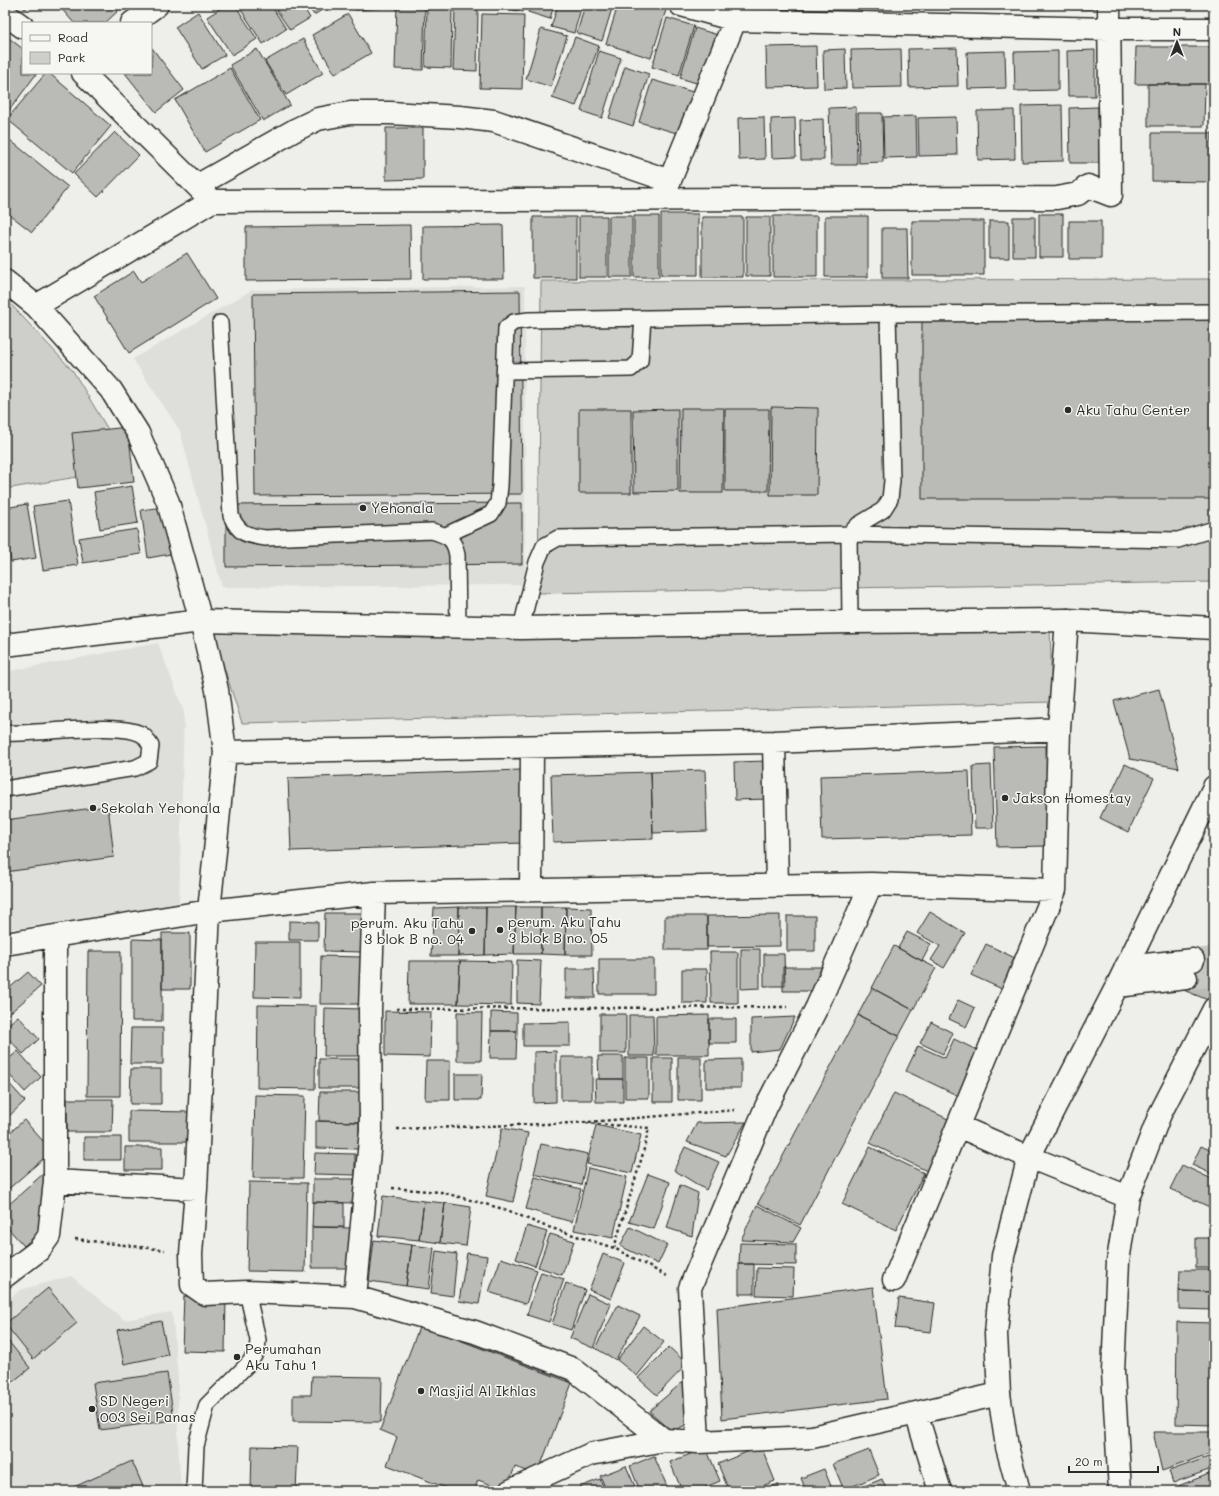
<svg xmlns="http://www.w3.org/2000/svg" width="1219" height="1496" viewBox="0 0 1219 1496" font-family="Mali,sans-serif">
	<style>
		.built { fill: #dededb }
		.green { fill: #cececa; stroke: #7c7c7a }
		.building { fill: #babab7; stroke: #2b2b2b }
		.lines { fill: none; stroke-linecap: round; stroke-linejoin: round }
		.minor-tunnel { stroke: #c7c7c4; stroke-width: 22; stroke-dasharray: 22 11; stroke-linecap: butt }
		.service-casing { stroke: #2b2b2b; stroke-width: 18 }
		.minor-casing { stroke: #2b2b2b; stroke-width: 25 }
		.tertiary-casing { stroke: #2b2b2b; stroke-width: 25 }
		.path { stroke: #2b2b2b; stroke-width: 2.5; stroke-dasharray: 3 3; stroke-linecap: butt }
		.service { stroke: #f6f6f2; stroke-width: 15 }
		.minor { stroke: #f6f6f2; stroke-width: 22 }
		.tertiary { stroke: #f6f6f2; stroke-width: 22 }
		.poi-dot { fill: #2b2b2b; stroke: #f6f6f2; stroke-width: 1.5 }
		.labels { text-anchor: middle; stroke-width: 3; stroke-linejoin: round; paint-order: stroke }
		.poi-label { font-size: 14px; fill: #2b2b2b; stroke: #f6f6f2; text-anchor: start }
	</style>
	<rect width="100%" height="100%" fill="#eeeeea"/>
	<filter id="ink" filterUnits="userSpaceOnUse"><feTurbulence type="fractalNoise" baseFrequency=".025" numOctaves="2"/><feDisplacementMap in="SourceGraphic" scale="8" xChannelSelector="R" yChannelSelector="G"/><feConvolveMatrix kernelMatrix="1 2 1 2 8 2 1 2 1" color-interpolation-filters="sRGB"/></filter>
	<g filter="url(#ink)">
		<path class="built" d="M525 286V585L222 587 180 431 133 359 252 290Z
			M158 643 184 712 179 904 5 930V672Z
			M71 1276 124 1320 172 1312 178 1378V1441L181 1491H5V1302L20 1290Z"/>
		<path class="green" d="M1214 279V582L538 593 541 281Z
			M5 298 73 371 131 468 5 489Z
			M1050 625 1052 702 242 723 212 630Z"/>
		<path class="building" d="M21 5H30L25 9Z
			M58 5H113L118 11 105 23H74Z
			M117 5H128L120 10Z
			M226 5H235L257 39 232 55 207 17Z
			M238 5H271L286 29 263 44Z
			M273 5H302L310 18 290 30Z
			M307 5H328V6L314 15Z
			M331 5H350L331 7Z
			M355 5H381V8L355 10Z
			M397 5 425 6 423 70 395 69Z
			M490 5H524L523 12Z
			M530 5H554L550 19 528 12Z
			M558 5H582L574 33 551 27Z
			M585 5H613L602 41 577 33Z
			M618 5H649L666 10 651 58 606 44Z
			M1019 5H1065V7H1019Z
			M1072 5H1095V9H1072Z
			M1129 5H1203V6Z
			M427 8H452L451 68 425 67Z
			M455 8 478 9 477 71 453 70Z
			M198 12 225 55 202 69 175 27Z
			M348 14 371 53 335 74 312 35Z
			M482 14 524 15 522 89 480 88Z
			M667 18 694 26 679 75 652 67Z
			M695 28 721 36 706 86 680 78Z
			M541 29 567 36 551 87 526 79Z
			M5 35 23 49V73H37L5 116Z
			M575 37 599 46 576 106 552 98Z
			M303 39 323 73 286 95 265 61Z
			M816 46 817 86 767 87 766 47Z
			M1136 47H1211L1210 84H1135Z
			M152 48 184 90 156 112 125 73H151Z
			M957 48 958 86 909 87 908 49Z
			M257 49 290 105 263 121 230 65Z
			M845 49 846 88 824 89 823 50Z
			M901 49 902 87 852 88 851 50Z
			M1095 50V96H1068L1067 51Z
			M599 51 621 58 602 118 581 111Z
			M1005 51 1006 88 968 89 967 52Z
			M1058 51V90L1015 91 1014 52Z
			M625 66 649 74 633 126 609 118Z
			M230 68 260 120 205 152 175 100Z
			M46 73H49L111 126 72 173 7 119Z
			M652 80 693 92 680 134 639 122Z
			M1148 84H1205L1204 126H1148Z
			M1062 105 1063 161 1022 162 1021 106Z
			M856 107 857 165H831L829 108Z
			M1098 107 1099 163H1070L1069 108Z
			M1014 110 1015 159 978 160 977 111Z
			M858 113H882L883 162 859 163Z
			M916 116 917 157 884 158 883 117Z
			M764 117 765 159 739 160 738 118Z
			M956 117 957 155 919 156 918 118Z
			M795 118 796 157 772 158 771 119Z
			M823 119 824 160H801L800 120Z
			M386 128H423V179L386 180Z
			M115 132 139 155 98 197 74 174Z
			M1152 133H1212V182L1152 181Z
			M5 136 68 187 32 232 5 211Z
			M661 214H698V275H661Z
			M1039 214H1063V257H1039Z
			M579 216H607V277H579Z
			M609 216H632V277H609Z
			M634 216H659V277H634Z
			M773 216H817V277H773Z
			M825 216H868V277H825Z
			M533 217H576V278H533Z
			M702 217H743V277H702Z
			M746 217H770V276H746Z
			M1013 217H1035V257H1013Z
			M912 221H984V275H912Z
			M989 221H1009V258H989Z
			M1069 221H1101V259H1069Z
			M410 225 411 279 246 281V227Z
			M503 225 504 279H423V226Z
			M882 228H907L908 278H882Z
			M187 253 216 299 129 353 94 296 134 271 141 282Z
			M520 291 522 494 255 496 253 294Z
			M1214 320V499H922V321Z
			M771 407 818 408 817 495H770Z
			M681 408H724L723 493H680Z
			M579 409H631V493H579Z
			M678 409V491L634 492 633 410Z
			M725 409H769L768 491H725Z
			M128 427 134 482 78 488 72 433Z
			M132 486 138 523 100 529 94 492Z
			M68 501 78 565 43 570 33 506Z
			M522 503V564L226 567V505Z
			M27 504 36 558 11 562 5 523V508Z
			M163 507 171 554 148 558 141 510Z
			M137 529 141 554 83 563 79 538Z
			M5 563 7 577H5Z
			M1159 689 1179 768 1130 759 1114 701Z
			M1046 746 1049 846 997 847 994 747Z
			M768 761 769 799 735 800 734 762Z
			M1125 764 1154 778 1128 832 1100 818Z
			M991 765 993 828H975L973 766Z
			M521 770 523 843 291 851 288 778Z
			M705 770 707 831 653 833 651 772Z
			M969 771 971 835 822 839 820 776Z
			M651 772 653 839 553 842 551 775Z
			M108 806 114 857 5 872V820Z
			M459 907 458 956H431L434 908Z
			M459 907H486L485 955 458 956Z
			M486 907H516L514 954 485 955Z
			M516 907H541V954H514Z
			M541 907H566L565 955 541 954Z
			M566 907 591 908 592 955H565Z
			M930 912 965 933 944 968 931 960 940 946 917 933Z
			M325 913H363L362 952 324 951Z
			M780 915V946L707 947V916Z
			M665 916H707V950H665Z
			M787 916H815V951H787Z
			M289 921 318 922V940H289Z
			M907 932 931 944 922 961 898 948Z
			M162 933H190V989H162Z
			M132 939 162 940V1021H132Z
			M255 942H300V998L254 997Z
			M986 944 1017 959 1002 989 971 975Z
			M1211 945 1214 946V986L1208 1000 1181 989 1196 953 1206 957Z
			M894 946 936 968 913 1010 872 988Z
			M741 949H760V988L741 989Z
			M88 951H121L120 1096H87Z
			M710 952H738V1003H711Z
			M764 954H784L785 986H764Z
			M321 956 362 957 361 1004H320Z
			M599 959H654V994H599Z
			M517 960 541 961 539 1004 517 1003Z
			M409 961H460L458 1004H408Z
			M460 961 512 962 511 1005 458 1004Z
			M783 967H824V991H783Z
			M566 969H594L595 998H566Z
			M682 969H707V1003H682Z
			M28 972 41 986 5 1017V992Z
			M872 988 913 1010 899 1036 858 1015Z
			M958 1000 975 1008 966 1027 949 1019Z
			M258 1005 316 1006 315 1089 257 1088Z
			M325 1008 363 1009 362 1056H324Z
			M385 1011 431 1012 430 1057 385 1056Z
			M457 1012 482 1013 481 1061H457Z
			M491 1012 517 1013V1031H491Z
			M600 1014H626V1053H600Z
			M629 1015H653L654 1056H629Z
			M709 1015V1055H656V1016Z
			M858 1015 899 1036 800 1225 758 1203Z
			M18 1016 39 1039 23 1054 5 1035V1027Z
			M795 1017 780 1049 751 1052V1019Z
			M709 1019H736V1043H709Z
			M570 1022V1046H523V1023Z
			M931 1022 953 1033 943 1054 920 1043Z
			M131 1028H163V1064H130Z
			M491 1031H517L516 1058H490Z
			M954 1039 987 1055 965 1099 906 1071 918 1046 945 1058Z
			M18 1051 41 1077 25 1092 5 1070V1062Z
			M556 1051V1102L534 1103V1052Z
			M598 1056H623V1079H599Z
			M561 1057H592V1100H561Z
			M678 1057H701V1100H678Z
			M625 1058H649V1098H625Z
			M653 1058H672V1102H653Z
			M319 1059H360L359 1088H319Z
			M741 1059V1088H706V1060Z
			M426 1061H450V1100H425Z
			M131 1069H161V1104H130Z
			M455 1074H482L481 1100H455Z
			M5 1079 25 1101 6 1119 5 1118Z
			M595 1079H623V1102H596Z
			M320 1092H360L359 1122 319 1121Z
			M894 1093 952 1121 927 1171 870 1143Z
			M255 1095 305 1096 303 1178H253Z
			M67 1099H113L112 1132H67Z
			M129 1111 194 1112V1142H129Z
			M24 1120 52 1151 5 1192V1137Z
			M316 1121 359 1122V1149L316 1148Z
			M746 1122 726 1156 687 1142 697 1123Z
			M596 1125 641 1135 632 1173 587 1164Z
			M502 1128 528 1133 513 1202 486 1196Z
			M84 1137H121V1160H84Z
			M541 1144 588 1154 581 1185 534 1174Z
			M1201 1146 1214 1152V1175L1192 1165Z
			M125 1147H162V1170H125Z
			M685 1147 719 1162 706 1190 674 1170Z
			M870 1147 924 1173 896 1230 842 1204Z
			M315 1153 355 1154V1175L314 1174Z
			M1182 1165 1214 1180V1209L1170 1189Z
			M588 1168 627 1177 613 1238 574 1230Z
			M44 1173 46 1226 24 1246 5 1225V1208Z
			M648 1174 670 1182 654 1229 629 1222Z
			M535 1177 581 1189 572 1222 526 1209Z
			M313 1179H354V1203L313 1202Z
			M249 1182 307 1183 305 1272 247 1271Z
			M680 1185 698 1193 692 1236 667 1228Z
			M383 1196 424 1201 419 1240 378 1236Z
			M424 1201 445 1203 440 1243 419 1240Z
			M313 1202 344 1203V1227H312Z
			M445 1203 471 1207 466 1246 440 1243Z
			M757 1205 801 1228 793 1242 741 1240Z
			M527 1226 547 1232 535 1266 516 1259Z
			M312 1227 350 1228 349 1268H312Z
			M630 1227 667 1245 658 1264 620 1246Z
			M550 1234 574 1241 562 1275 538 1267Z
			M1196 1238H1214V1268H1196Z
			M374 1240 412 1245 406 1286 369 1281Z
			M740 1243 796 1244V1265L739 1264Z
			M412 1245 434 1248 429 1289 406 1286Z
			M436 1251 457 1254 453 1296 431 1293Z
			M467 1253 487 1256 479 1304 459 1301Z
			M603 1254 625 1263 611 1299 589 1290Z
			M501 1258 537 1270 526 1304 489 1292Z
			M739 1264H754V1294H739Z
			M757 1268 794 1269 793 1296 756 1295Z
			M1180 1270H1214V1292L1179 1291Z
			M541 1272 564 1279 549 1322 527 1315Z
			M566 1283 585 1290 571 1330 552 1324Z
			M873 1287 887 1399 722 1419 717 1308Z
			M48 1288 77 1323 33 1359 5 1324Z
			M1179 1291 1214 1292V1310L1179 1309Z
			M588 1294 611 1304 593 1348 570 1338Z
			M184 1296 226 1298 225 1352 182 1351Z
			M899 1298 935 1303 931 1332 895 1328Z
			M618 1305 640 1316 616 1360 595 1348Z
			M161 1321 168 1355 124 1364 117 1330Z
			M1177 1322 1214 1323V1425L1176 1424Z
			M420 1325 572 1383 537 1475 515 1467 506 1490 478 1480 474 1491H454L387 1465 397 1437 380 1430Z
			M643 1326 664 1342 637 1376 617 1360Z
			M5 1337 30 1368 5 1388Z
			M669 1347 687 1364 657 1395 638 1378Z
			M167 1373 174 1420 100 1430 93 1383Z
			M312 1376 382 1377 381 1422 293 1421V1395H311Z
			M685 1380 686 1425 672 1431 649 1411Z
			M1153 1432H1214V1452L1162 1471Z
			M252 1446 298 1447 296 1491H251Z
			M761 1446 775 1481 750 1491H729L718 1464Z
			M706 1448 720 1481 696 1491H682L670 1462Z
			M869 1450 879 1475 844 1490 833 1464Z
			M1214 1455V1468L1173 1483 1169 1471Z
			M654 1456 669 1491H640L630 1466Z
			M132 1461 145 1491H65Z
			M626 1466 637 1491H607L600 1476Z
			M824 1469 833 1491H806L801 1478Z
			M1214 1472V1491H1180L1178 1486Z
			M600 1479 605 1491H582L580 1487Z
			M882 1479 887 1491H852Z
			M778 1484 780 1491H761Z"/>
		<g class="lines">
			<path class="minor-tunnel" d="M1193 960 1214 958
				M1186 978 1214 976"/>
			<defs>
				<path id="service" d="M220 323 231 516C239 534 246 535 265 538L432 531C448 536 454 538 457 555L458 627
					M505 371 631 369 640 361 643 318
					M446 535 491 514 498 503 500 486 506 328 514 322 529 320 888 314 1214 312
					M850 622 849 534 858 525 883 510 890 499 892 481 888 314
					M521 628 537 562 544 546 558 538 849 534 1178 540 1214 529
					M5 733C34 735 124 720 144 736 146 738 149 743 151 746L149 761 135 768 5 789
					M194 1491 196 1446 207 1405 250 1362 257 1351 258 1340 247 1292"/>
				<path id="minor" d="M681 5 735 20 1109 29H1214
					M5 14 23 27
					M132 23 157 5
					M83 73 207 196
					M198 185 295 130 318 119 350 113H390L460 117 494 121 670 181
					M664 195 735 20 739 6
					M5 281 36 306 111 390 138 433 168 502 201 621 217 690 225 752 209 911 196 1189 191 1254 192 1285 205 1294 247 1292 355 1297 475 1332 573 1369 664 1440
					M36 306 212 201 1057 198 1078 194 1088 186 1111 195 1109 5
					M774 742 777 885
					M225 752 774 742 1059 729
					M531 890 532 747
					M5 944 209 911 374 893 871 884 1055 890
					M1126 967 1193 960
					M1117 986 1186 978
					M958 1126 1029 1157 1128 1197
					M55 1181 196 1189
					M5 1276 39 1250 49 1236 55 1181V937
					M894 1280 1055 890 1059 729 1067 620
					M355 1297 371 1130 370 1009 374 893
					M916 1413 940 1491
					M698 1442 690 1288 766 1107 817 1007 871 884
					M510 1491 591 1454 664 1440 698 1442 812 1437 999 1394
					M1120 1491 1113 1372 1118 1261 1128 1197 1160 1114 1214 1009"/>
				<path id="tertiary" d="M5 645 201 621 521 628 850 622 1067 620 1214 628
					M1019 1491 1007 1447 999 1394 996 1334 1003 1256 1029 1157 1117 986 1214 787"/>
			</defs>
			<use href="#service" class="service-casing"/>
			<use href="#minor" class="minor-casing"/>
			<use href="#tertiary" class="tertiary-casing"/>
			<path class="path" d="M396 1009 787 1007
				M586 1123 649 1128 642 1157 614 1248
				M397 1129 575 1123 735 1110
				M392 1188 441 1192 507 1210 542 1225 614 1248 667 1276
				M75 1239 165 1250"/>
			<use href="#service" class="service"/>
			<use href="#minor" class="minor"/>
			<use href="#tertiary" class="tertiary"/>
		</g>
	</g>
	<g class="poi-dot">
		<circle cx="1068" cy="410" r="4"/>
		<circle cx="363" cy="508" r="4"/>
		<circle cx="1005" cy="798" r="4"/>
		<circle cx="93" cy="808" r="4"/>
		<circle cx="500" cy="930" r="4"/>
		<circle cx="472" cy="931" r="4"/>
		<circle cx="237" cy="1357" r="4"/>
		<circle cx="421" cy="1391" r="4"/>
		<circle cx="92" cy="1409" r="4"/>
	</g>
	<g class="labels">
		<g class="poi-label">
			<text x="1076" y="415">Aku Tahu Center</text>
			<text x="371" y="513">Yehonala</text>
			<text x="1013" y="803">Jakson Homestay</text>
			<text x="101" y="813">Sekolah Yehonala</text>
			<text x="508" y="927">perum. Aku Tahu<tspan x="508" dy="16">3 blok B no. 05</tspan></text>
			<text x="464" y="928" text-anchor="end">perum. Aku Tahu<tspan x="464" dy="16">3 blok B no. 04</tspan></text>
			<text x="245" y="1354">Perumahan<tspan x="245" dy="16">Aku Tahu 1</tspan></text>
			<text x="429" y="1396">Masjid Al Ikhlas</text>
			<text x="100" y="1406">SD Negeri<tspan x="100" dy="16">003 Sei Panas</tspan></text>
		</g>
	</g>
	<rect width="1219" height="1496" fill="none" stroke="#f6f6f2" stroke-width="20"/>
	<rect x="10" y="10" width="1199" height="1476" fill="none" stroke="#2b2b2b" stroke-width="1.5" filter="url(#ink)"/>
	<rect x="22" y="22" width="130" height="52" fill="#f6f6f2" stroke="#a5a5a2"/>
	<rect x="30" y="35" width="20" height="6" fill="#f6f6f2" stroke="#a5a5a2"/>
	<text x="58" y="42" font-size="12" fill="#2b2b2b">Road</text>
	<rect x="30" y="52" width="20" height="12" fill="#cececa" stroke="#a5a5a2"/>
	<text x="58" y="62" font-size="12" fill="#2b2b2b">Park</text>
	<g transform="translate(1177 42)" stroke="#f6f6f2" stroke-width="3" paint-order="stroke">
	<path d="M0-3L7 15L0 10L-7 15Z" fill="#2b2b2b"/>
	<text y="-6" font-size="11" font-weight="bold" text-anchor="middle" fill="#2b2b2b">N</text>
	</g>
	<path d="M1069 1466v6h89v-6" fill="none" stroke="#2b2b2b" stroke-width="2"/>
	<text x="1075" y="1466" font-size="12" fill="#2b2b2b" stroke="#f6f6f2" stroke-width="3" paint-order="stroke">20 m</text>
</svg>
